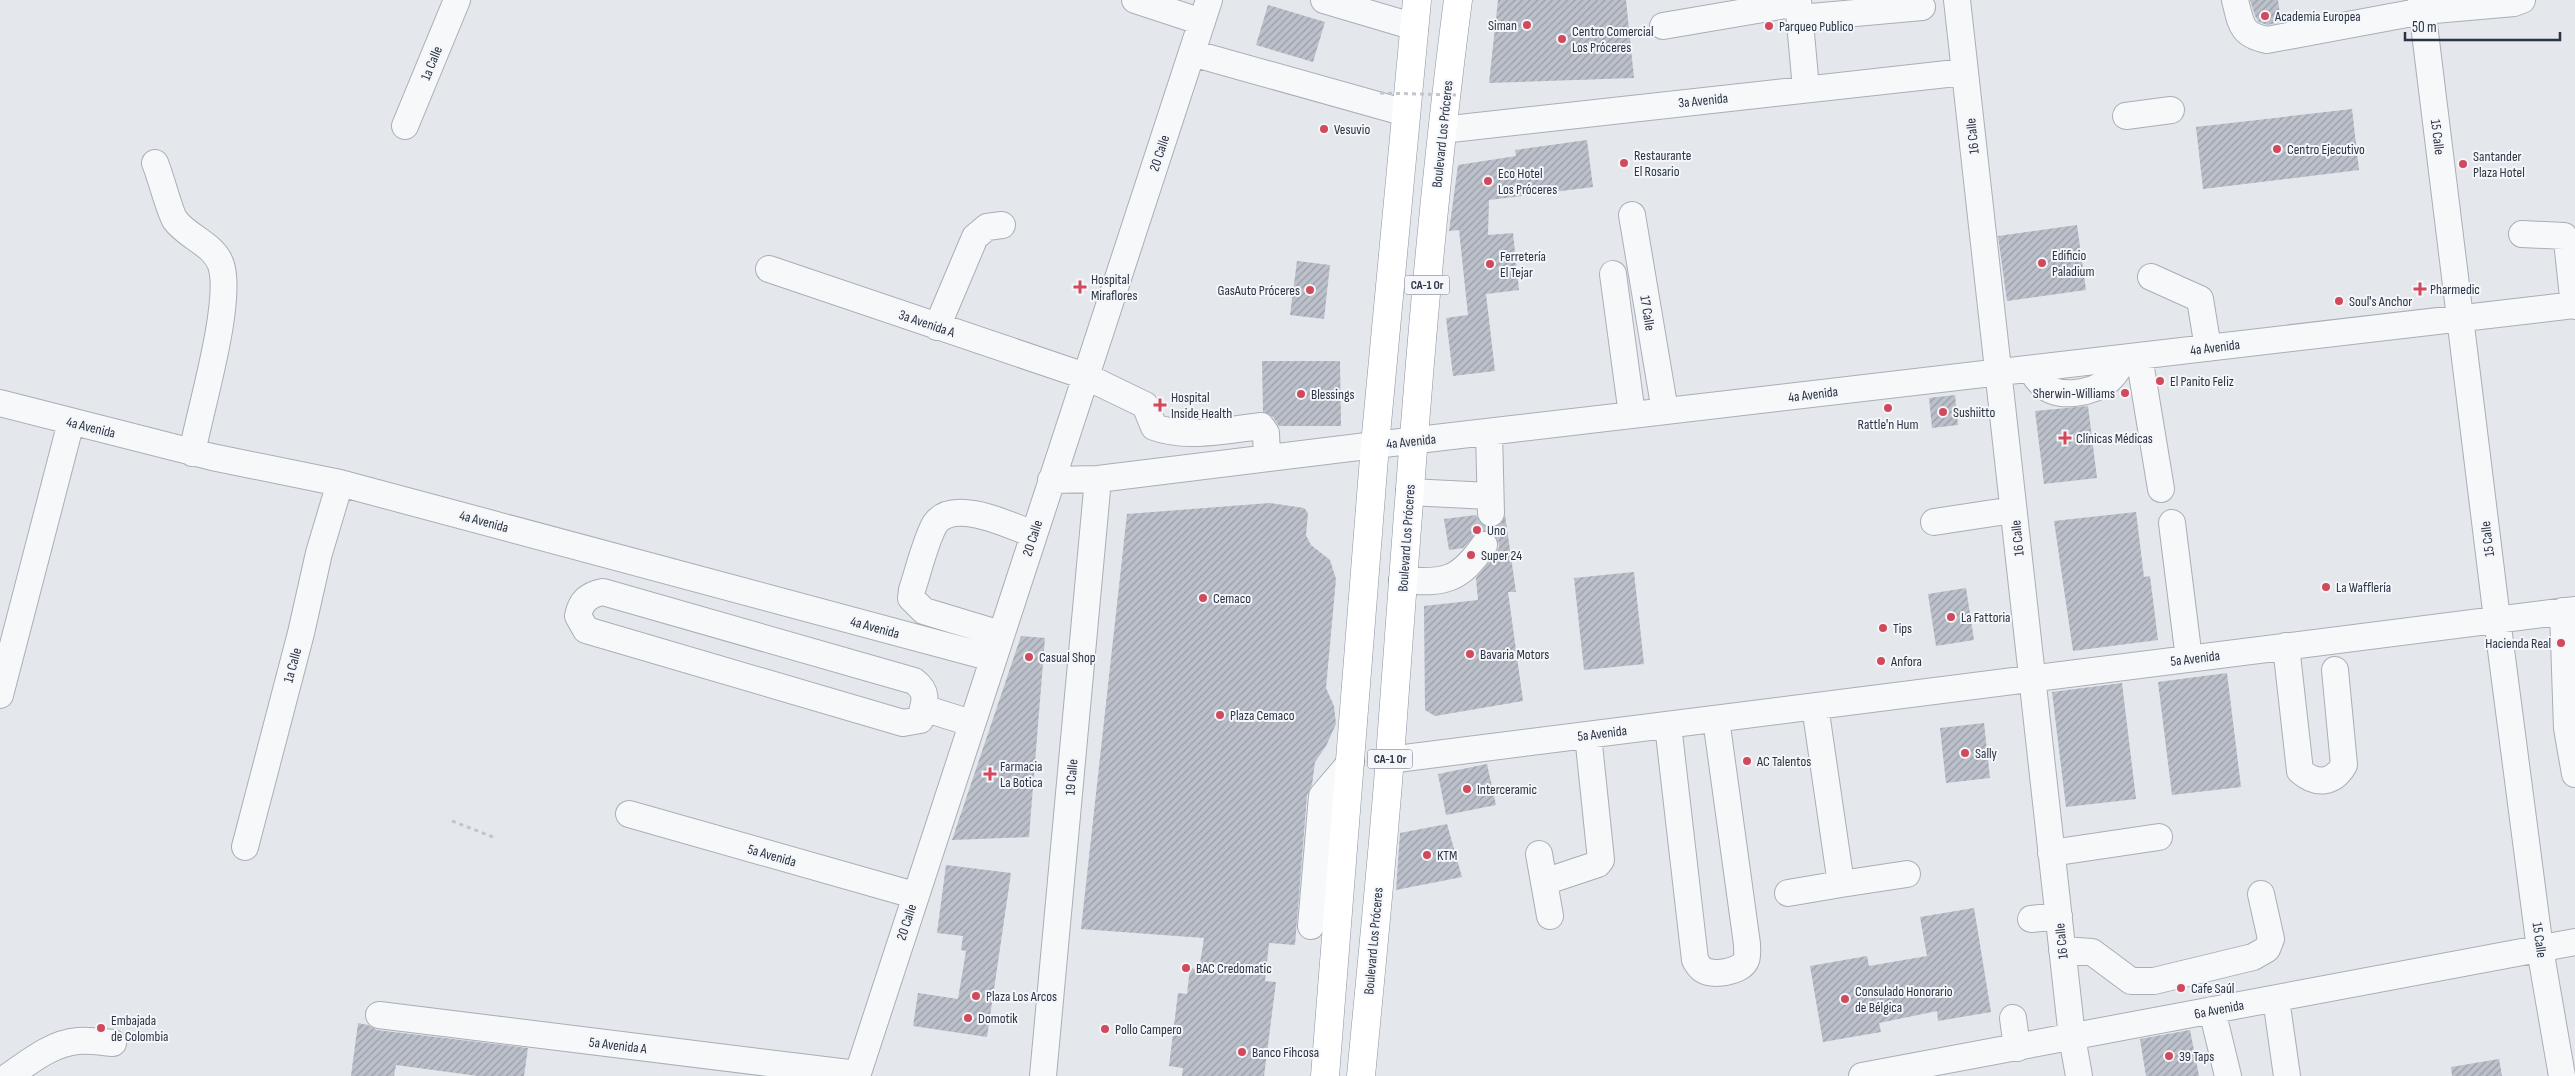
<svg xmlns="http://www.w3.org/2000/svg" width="2575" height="1076" viewBox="0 0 2575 1076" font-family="'Sofia Sans Condensed',sans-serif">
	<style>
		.building { fill: url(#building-hatch) }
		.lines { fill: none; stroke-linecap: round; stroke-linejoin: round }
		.minor-tunnel { stroke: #bfc3cb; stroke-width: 26; stroke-dasharray: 26 13; stroke-linecap: butt }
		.minor-casing { stroke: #a9aeb7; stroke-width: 28 }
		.highway-casing { stroke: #8b94a3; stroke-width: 29 }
		.path { stroke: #c2c5cb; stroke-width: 3; stroke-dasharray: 4 4; stroke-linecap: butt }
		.minor { stroke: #f7f8fa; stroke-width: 26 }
		.highway { stroke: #fff; stroke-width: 28 }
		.path-bridge { stroke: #c2c5cb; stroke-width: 3; stroke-dasharray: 4 4; stroke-linecap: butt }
		.poi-dot { fill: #d1495b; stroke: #f4f6f9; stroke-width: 2 }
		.labels { text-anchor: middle; stroke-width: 4; stroke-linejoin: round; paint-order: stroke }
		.shield { fill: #f4f6f9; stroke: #676e7b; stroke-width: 1 }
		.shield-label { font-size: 12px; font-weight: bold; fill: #2b3445 }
		.poi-label { font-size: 14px; fill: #2b3445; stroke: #f4f6f9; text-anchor: start }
		.street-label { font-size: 14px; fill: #2b3445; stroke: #f4f6f9 }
	</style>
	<defs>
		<pattern id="building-hatch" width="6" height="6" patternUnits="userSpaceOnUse" patternTransform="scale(1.25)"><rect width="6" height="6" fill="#bbc0ca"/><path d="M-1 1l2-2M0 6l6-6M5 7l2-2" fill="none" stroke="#989da6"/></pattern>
	</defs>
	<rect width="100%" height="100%" fill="#e4e7ec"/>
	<path class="building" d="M1498 0H1626L1634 78 1489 83Z
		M2250 0H2278L2281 22 2267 25 2259 22 2255 16Z
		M1268 5 1325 22 1313 62 1256 45Z
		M2352 109 2359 170 2203 189 2196 127Z
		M1587 140 1593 187 1489 200 1488 235 1513 233 1519 290 1486 294 1495 371 1453 376 1446 318 1468 315 1459 230 1449 231 1458 165 1516 156 1515 150Z
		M2077 225 2086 290 2007 301 1998 236Z
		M1297 261 1330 265 1324 319 1290 315Z
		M1262 361H1340L1341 426H1279L1273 417 1263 412Z
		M1955 395 1958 425 1932 428 1929 398Z
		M2088 406 2097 478 2044 484 2035 411Z
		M1270 503 1304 508 1308 513 1306 535 1311 545 1330 560 1336 579 1326 688 1334 706 1336 724 1326 746 1315 762 1312 785 1307 795 1295 945 1269 943 1265 981 1276 982 1264 1076H1182L1183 1068 1169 1066 1178 993 1187 994 1190 968 1199 970 1204 938 1081 929 1127 514Z
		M2136 512 2144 577 2150 576 2158 640 2073 651 2054 521Z
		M1476 515 1483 526 1491 528 1499 526 1505 515 1516 592H1508L1523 701 1435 716 1425 710 1424 606 1478 600 1476 578 1496 554 1499 547 1498 539 1492 533 1478 531 1463 548 1449 550 1444 519Z
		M1634 572 1644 664 1584 670 1574 578Z
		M1966 588 1974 640 1936 646 1928 594Z
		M1021 636 1045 638 1029 837 952 840Z
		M2227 673 2241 787 2172 795 2158 682Z
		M2122 683 2136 799 2066 807 2052 692Z
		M1984 723 1990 778 1946 783 1940 728Z
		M1487 764 1496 805 1446 815 1438 774Z
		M1447 824 1462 877 1396 890 1400 833Z
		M946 865 1011 873 987 1037 913 1026 918 993 958 999 966 951 961 950 963 936 937 933Z
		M1974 908 1991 1012 1938 1021 1937 1011 1879 1023 1881 1032 1823 1042 1810 966 1867 956 1869 966 1927 956 1920 917Z
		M358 1023 368 1025 377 1030 528 1048 524 1076H478L396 1065 394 1076H351Z
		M2190 1030 2199 1076H2146L2140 1039Z
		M2499 1059 2502 1076H2452L2451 1067Z"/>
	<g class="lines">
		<path class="minor-tunnel" d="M1484 545 1491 513"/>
		<defs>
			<path id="minor" d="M1135 0 1202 22
				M1324 0 1415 27
				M1798 0 1806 89
				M1957 0 2072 1037 2079 1076
				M2235 0C2241 24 2241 35 2267 40L2423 11 2514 3 2522 0
				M2421 0 2497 619 2540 949 2562 1076
				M1800 18 1922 7
				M1663 26 1798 3
				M1192 53 1406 113
				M2126 116 2171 110
				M405 126 457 0
				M1442 130 1965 72
				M155 163C160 174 170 213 175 220 187 237 214 244 221 265 233 302 200 410 192 453
				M1632 215 1665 411
				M2522 234 2564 236 2567 241 2574 306
				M769 269 1085 376 1145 405 1154 427C1186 439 1228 430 1261 426L1266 433 1267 458
				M1613 274 1632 415
				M2151 277 2200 299 2208 348
				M937 327 975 237 987 227 1002 225
				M2139 356 2161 489
				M2030 369C2034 374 2037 380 2042 384 2058 400 2093 393 2109 380 2116 374 2120 366 2125 358
				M0 403 212 457 340 483 992 658
				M1489 432 1491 513
				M1051 480 1098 479 1375 445 2575 305
				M1409 492 1490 496
				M1934 522 2013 510
				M2172 523 2189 659
				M1402 580C1445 584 1460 580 1484 545
				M603 592 914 681C930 693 924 703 920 720L903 723 586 630 578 616C581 601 588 595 603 592Z
				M2563 611 2567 728 2575 774
				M1000 634 924 611 911 598 912 590C918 572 926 539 935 524 953 497 1011 526 1033 534
				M2286 646 2300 771C2316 785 2333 784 2344 765L2335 670
				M0 695 71 422
				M1815 706 1841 884 1907 874
				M923 708 971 723
				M1668 725 1695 960C1697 963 1699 967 1702 969 1711 977 1742 972 1746 960 1748 956 1747 948 1747 944L1716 719
				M1389 760 2575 610
				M629 814 914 895
				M245 847 301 633 319 553 340 483
				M2051 853 2159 837
				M1539 854 1550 916
				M1544 882 1598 864 1601 860 1588 735
				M1788 893 1841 884
				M2031 919 2059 916
				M1311 926 1322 796 1351 762
				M2062 950 2092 952 2131 981H2154L2253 957 2267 949 2271 939 2261 894
				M2276 999 2287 1076
				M2212 1010 2228 1076
				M379 1015 857 1074
				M2013 1018 2017 1048
				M9 1076C29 1062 52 1043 78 1041 89 1040 102 1042 113 1043
				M857 1076 1209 0
				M1043 1076 1098 479
				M1862 1076 2575 942"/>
			<path id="highway" d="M1325 1076 1375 445 1417 0
				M1361 1076C1371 970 1382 863 1390 757 1409 504 1425 251 1458 0"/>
		</defs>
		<use href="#minor" class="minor-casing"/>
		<use href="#highway" class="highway-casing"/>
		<path class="path" d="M452 821 493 837"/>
		<use href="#minor" class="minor"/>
		<use href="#highway" class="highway"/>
		<path class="path-bridge" d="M1380 93 1460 95"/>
	</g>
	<g class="poi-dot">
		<circle cx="2265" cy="16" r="5"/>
		<circle cx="1527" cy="25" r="5"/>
		<circle cx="1769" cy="26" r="5"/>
		<circle cx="1562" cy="39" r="5"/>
		<circle cx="1324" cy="129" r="5"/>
		<circle cx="2277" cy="149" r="5"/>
		<circle cx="1624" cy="163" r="5"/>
		<circle cx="2463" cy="164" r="5"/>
		<circle cx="1488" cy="181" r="5"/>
		<circle cx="2042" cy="263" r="5"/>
		<circle cx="1490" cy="264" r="5"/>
		<path d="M1077.5 279.5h5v5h5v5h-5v5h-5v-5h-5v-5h5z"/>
		<path d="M2417.5 281.5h5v5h5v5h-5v5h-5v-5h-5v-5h5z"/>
		<circle cx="1310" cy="290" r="5"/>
		<circle cx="2339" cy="301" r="5"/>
		<circle cx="2160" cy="381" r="5"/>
		<circle cx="2125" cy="393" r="5"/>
		<circle cx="1301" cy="394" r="5"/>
		<path d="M1157.5 397.5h5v5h5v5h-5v5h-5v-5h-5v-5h5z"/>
		<circle cx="1888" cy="408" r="5"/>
		<circle cx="1943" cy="412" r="5"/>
		<path d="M2062.5 430.5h5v5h5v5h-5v5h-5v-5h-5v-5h5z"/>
		<circle cx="1477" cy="530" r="5"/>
		<circle cx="1471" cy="555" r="5"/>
		<circle cx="2326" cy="587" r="5"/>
		<circle cx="1203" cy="598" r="5"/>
		<circle cx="1951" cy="617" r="5"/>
		<circle cx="1883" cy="628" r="5"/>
		<circle cx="2561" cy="643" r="5"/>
		<circle cx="1470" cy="654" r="5"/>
		<circle cx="1029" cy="657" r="5"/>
		<circle cx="1881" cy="661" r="5"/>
		<circle cx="1220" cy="715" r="5"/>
		<circle cx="1965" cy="753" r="5"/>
		<circle cx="1747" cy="761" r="5"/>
		<path d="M987.5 766.5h5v5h5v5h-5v5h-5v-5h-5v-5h5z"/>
		<circle cx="1467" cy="789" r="5"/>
		<circle cx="1427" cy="855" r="5"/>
		<circle cx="1186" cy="968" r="5"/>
		<circle cx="2181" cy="988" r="5"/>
		<circle cx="976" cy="996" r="5"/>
		<circle cx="1845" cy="999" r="5"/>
		<circle cx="968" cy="1018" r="5"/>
		<circle cx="101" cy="1028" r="5"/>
		<circle cx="1105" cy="1029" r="5"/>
		<circle cx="1242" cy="1052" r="5"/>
		<circle cx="2169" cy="1056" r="5"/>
	</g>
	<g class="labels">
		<g class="shield">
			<rect x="1404.5" y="275.5" width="45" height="19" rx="4"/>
			<rect x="1367.5" y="749.5" width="45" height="19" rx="4"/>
		</g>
		<g class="shield-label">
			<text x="1427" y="289">CA-1 Or</text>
			<text x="1390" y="763">CA-1 Or</text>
		</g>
		<g class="poi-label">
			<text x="2275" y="21">Academia Europea</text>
			<text x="1517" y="30" text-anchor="end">Siman</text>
			<text x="1779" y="31">Parqueo Publico</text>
			<text x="1572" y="36">Centro Comercial<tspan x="1572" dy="16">Los Próceres</tspan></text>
			<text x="1334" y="134">Vesuvio</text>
			<text x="2287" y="154">Centro Ejecutivo</text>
			<text x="1634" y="160">Restaurante<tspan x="1634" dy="16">El Rosario</tspan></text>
			<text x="2473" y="161">Santander<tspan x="2473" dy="16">Plaza Hotel</tspan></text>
			<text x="1498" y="178">Eco Hotel<tspan x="1498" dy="16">Los Próceres</tspan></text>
			<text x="2052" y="260">Edificio<tspan x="2052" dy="16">Paladium</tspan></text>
			<text x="1500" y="261">Ferretería<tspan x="1500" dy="16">El Tejar</tspan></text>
			<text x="1091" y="284">Hospital<tspan x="1091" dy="16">Miraflores</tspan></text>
			<text x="2430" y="294">Pharmedic</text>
			<text x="1300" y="295" text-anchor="end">GasAuto Próceres</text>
			<text x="2349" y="306">Soul's Anchor</text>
			<text x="2170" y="386">El Panito Feliz</text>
			<text x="2115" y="398" text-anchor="end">Sherwin-Williams</text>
			<text x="1311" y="399">Blessings</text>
			<text x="1171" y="402">Hospital<tspan x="1171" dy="16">Inside Health</tspan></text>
			<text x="1953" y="417">Sushiitto</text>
			<text x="1888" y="429" text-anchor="middle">Rattle'n Hum</text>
			<text x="2076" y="443">Clínicas Médicas</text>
			<text x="1487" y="535">Uno</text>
			<text x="1481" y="560">Super 24</text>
			<text x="2336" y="592">La Wafflería</text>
			<text x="1213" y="603">Cemaco</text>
			<text x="1961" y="622">La Fattoria</text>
			<text x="1893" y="633">Tips</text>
			<text x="2551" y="648" text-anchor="end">Hacienda Real</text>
			<text x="1480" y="659">Bavaria Motors</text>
			<text x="1039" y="662">Casual Shop</text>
			<text x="1891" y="666">Anfora</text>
			<text x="1230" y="720">Plaza Cemaco</text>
			<text x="1975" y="758">Sally</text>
			<text x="1757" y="766">AC Talentos</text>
			<text x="1000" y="771">Farmacia<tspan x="1000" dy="16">La Botica</tspan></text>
			<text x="1477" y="794">Interceramic</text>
			<text x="1437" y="860">KTM</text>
			<text x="1196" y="973">BAC Credomatic</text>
			<text x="2191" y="993">Cafe Saúl</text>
			<text x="1855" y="996">Consulado Honorario<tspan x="1855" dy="16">de Bélgica</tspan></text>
			<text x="986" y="1001">Plaza Los Arcos</text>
			<text x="978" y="1023">Domotik</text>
			<text x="111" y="1025">Embajada<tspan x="111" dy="16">de Colombia</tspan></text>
			<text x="1115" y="1034">Pollo Campero</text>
			<text x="1252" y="1057">Banco Fihcosa</text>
			<text x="2179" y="1061">39 Taps</text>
		</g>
		<g class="street-label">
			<text transform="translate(431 63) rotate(-68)" y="5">1a Calle</text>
			<text transform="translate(1703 100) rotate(-6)" y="5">3a Avenida</text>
			<text transform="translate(1442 134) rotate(-84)" y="5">Boulevard Los Próceres</text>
			<text transform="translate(1972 136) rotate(-96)" y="5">16 Calle</text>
			<text transform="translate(2438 137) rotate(83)" y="5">15 Calle</text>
			<text transform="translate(1159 153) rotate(-72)" y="5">20 Calle</text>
			<text transform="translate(1648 313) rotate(81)" y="5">17 Calle</text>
			<text transform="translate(927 323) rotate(19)" y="5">3a Avenida A</text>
			<text transform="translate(2215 347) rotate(-7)" y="5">4a Avenida</text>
			<text transform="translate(1813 394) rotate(-7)" y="5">4a Avenida</text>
			<text transform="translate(91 427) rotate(14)" y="5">4a Avenida</text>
			<text transform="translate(1411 441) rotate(-6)" y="5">4a Avenida</text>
			<text transform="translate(484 521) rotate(15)" y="5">4a Avenida</text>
			<text transform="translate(1032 538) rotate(-72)" y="5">20 Calle</text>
			<text transform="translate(1406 538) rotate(-86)" y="5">Boulevard Los Próceres</text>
			<text transform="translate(2017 538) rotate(-96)" y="5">16 Calle</text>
			<text transform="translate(2487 539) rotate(-97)" y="5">15 Calle</text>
			<text transform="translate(875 627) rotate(15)" y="5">4a Avenida</text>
			<text transform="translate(2195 658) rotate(-7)" y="5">5a Avenida</text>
			<text transform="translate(292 665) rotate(-75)" y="5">1a Calle</text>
			<text transform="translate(1602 733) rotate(-7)" y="5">5a Avenida</text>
			<text transform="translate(1071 777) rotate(-85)" y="5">19 Calle</text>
			<text transform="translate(772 855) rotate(16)" y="5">5a Avenida</text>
			<text transform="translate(906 922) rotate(-72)" y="5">20 Calle</text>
			<text transform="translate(2540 940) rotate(82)" y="5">15 Calle</text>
			<text transform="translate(1373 941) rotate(-85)" y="5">Boulevard Los Próceres</text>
			<text transform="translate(2061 941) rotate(-96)" y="5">16 Calle</text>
			<text transform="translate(2219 1009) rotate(-11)" y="5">6a Avenida</text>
			<text transform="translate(618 1045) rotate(7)" y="5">5a Avenida A</text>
		</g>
	</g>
	<path d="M2405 32v8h155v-8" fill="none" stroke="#2b3445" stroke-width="2.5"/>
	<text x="2412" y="32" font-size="15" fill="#2b3445" stroke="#f4f6f9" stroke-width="4" paint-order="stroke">50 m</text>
</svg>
